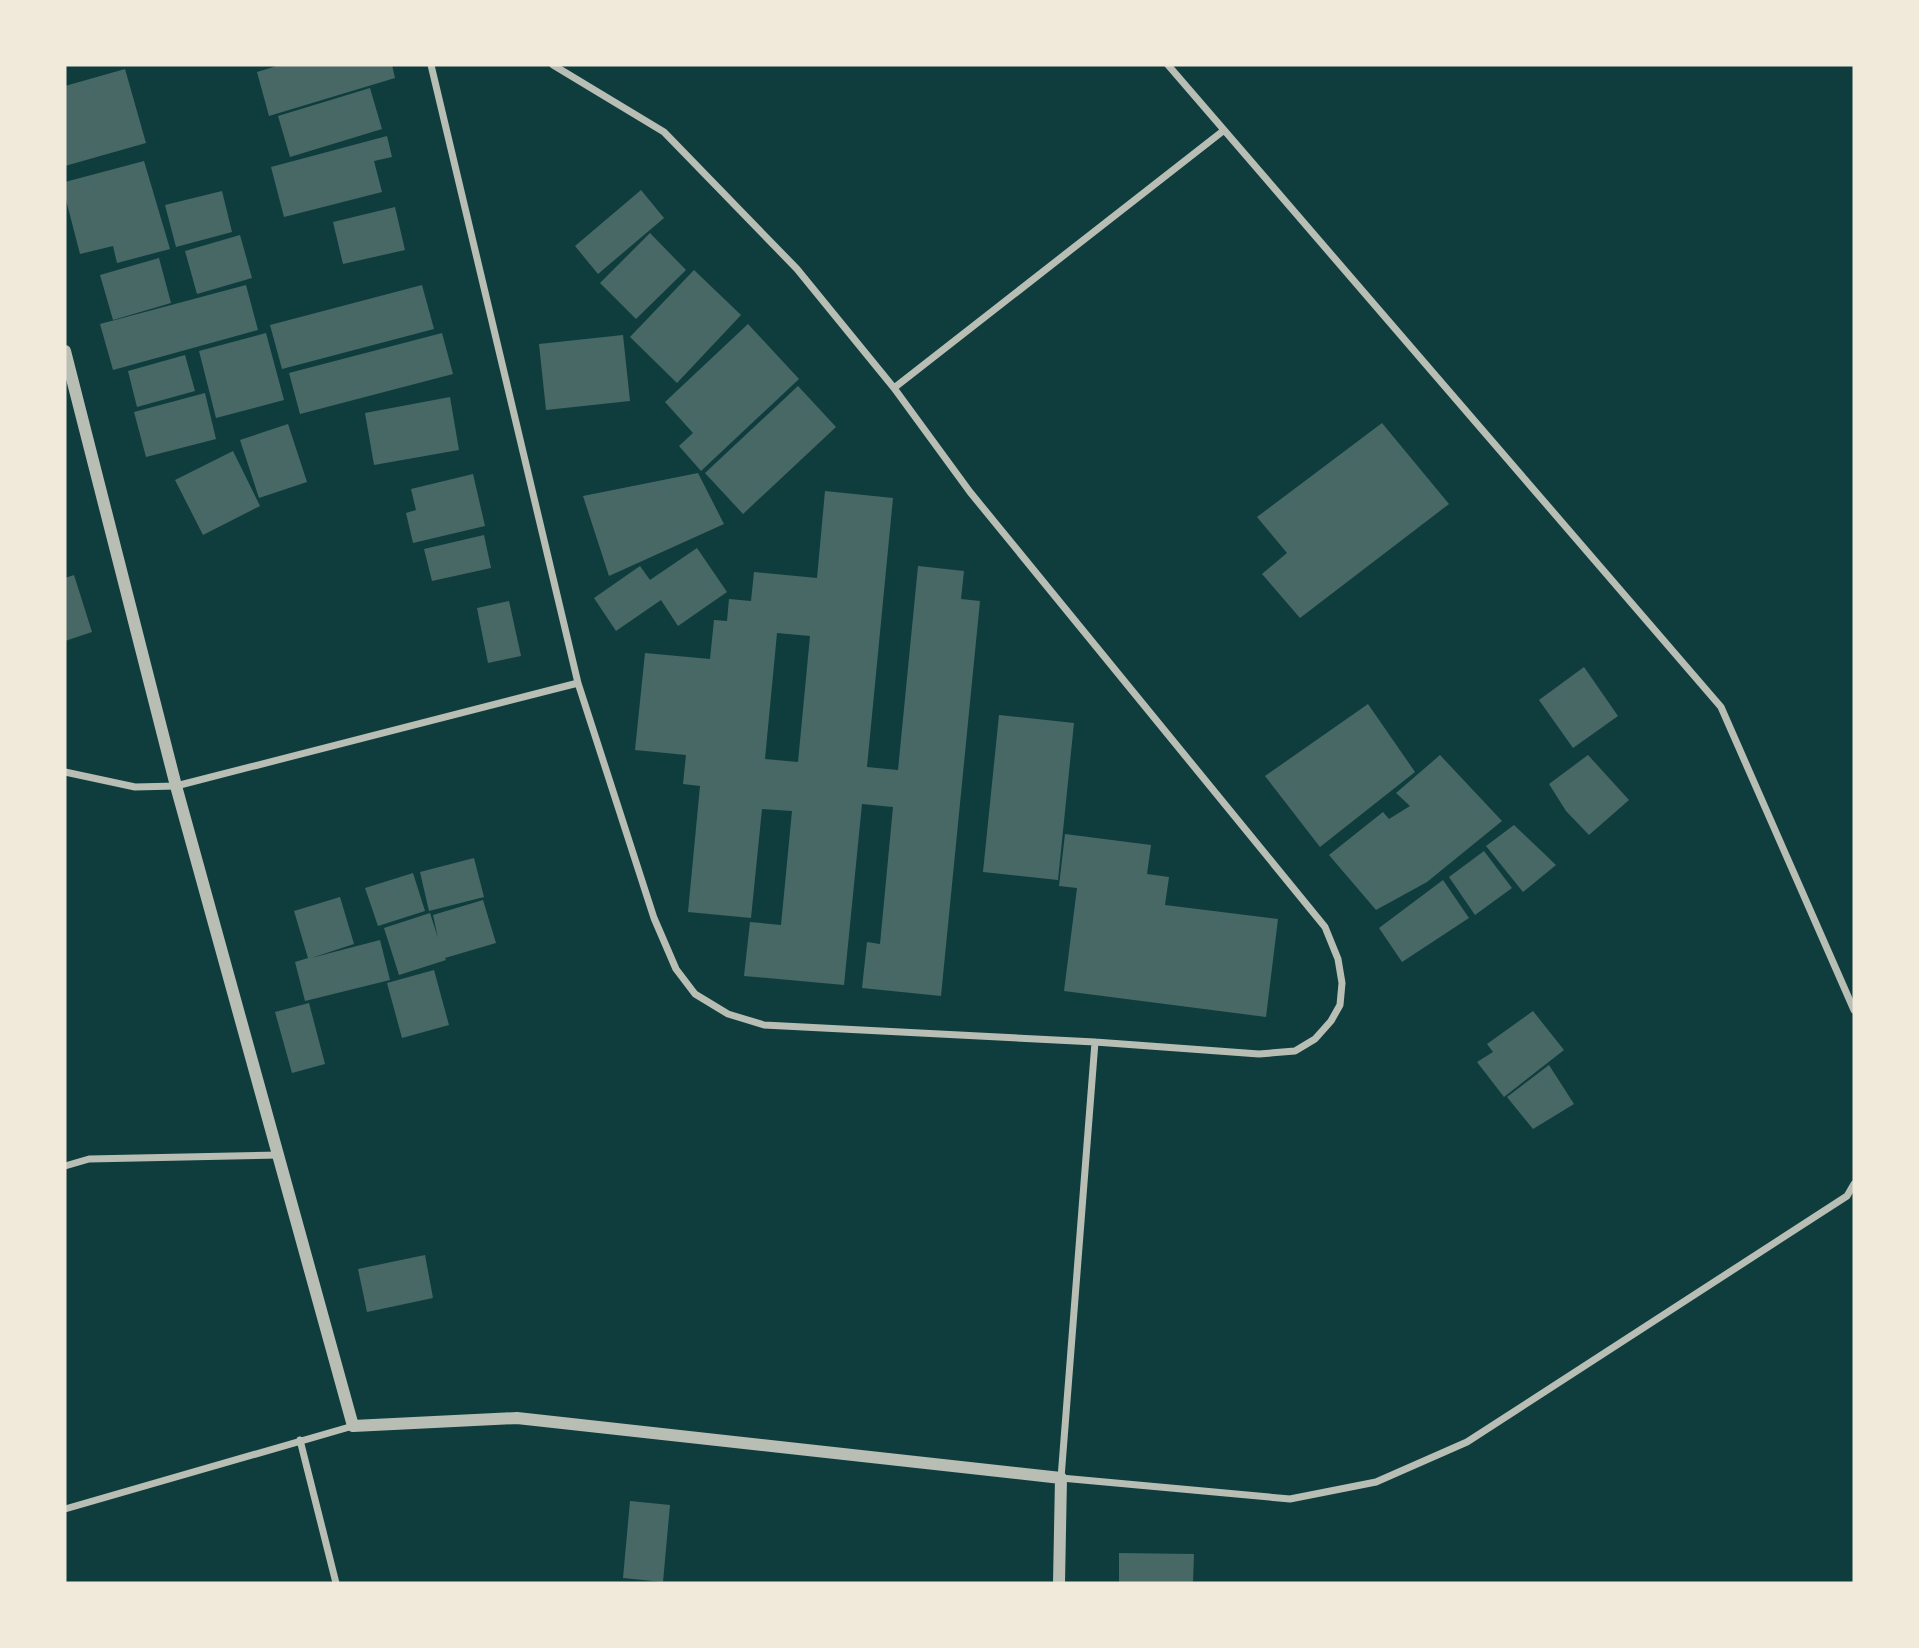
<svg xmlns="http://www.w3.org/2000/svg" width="1919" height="1648" viewBox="0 0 1919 1648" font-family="Lato,sans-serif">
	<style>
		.building { fill: #486865; fill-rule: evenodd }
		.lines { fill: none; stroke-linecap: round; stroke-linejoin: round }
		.minor { stroke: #b8beb3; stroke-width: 7 }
		.tertiary { stroke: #b8beb3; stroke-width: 12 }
	</style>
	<rect width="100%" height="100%" fill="#0f3d3e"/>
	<path class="building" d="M280 65H392L395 78 269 116 257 72Z
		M125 69 146 143 65 166V86Z
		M370 88 382 129 290 157 278 116Z
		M387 136 392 157 374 161 382 192 284 217 271 167Z
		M144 161 170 249 117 263 113 246 80 254 65 196V182Z
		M641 190 664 218 598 274 575 246Z
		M222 191 232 232 176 247 165 205Z
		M395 207 405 250 343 264 333 222Z
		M650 233 686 270 636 319 600 283Z
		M240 235 252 278 197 294 185 251Z
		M159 258 171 303 113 320 100 275Z
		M694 270 741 315 677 383 630 337Z
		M246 285 258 330 113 370 100 324Z
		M422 285 434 329 282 369 270 325Z
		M748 324 799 379 701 471 679 446 693 433 665 402Z
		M266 333 284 400 216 418 199 351Z
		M442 333 453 374 300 414 289 373Z
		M623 335 630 401 546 410 539 344Z
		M185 355 195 391 137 407 128 371Z
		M798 386 836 427 743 514 705 473Z
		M205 393 216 439 146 457 134 412Z
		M450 397 459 450 374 465 365 413Z
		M1382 423 1449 504 1300 618 1262 574 1287 553 1257 517Z
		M288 424 307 482 259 498 240 440Z
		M233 451 260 506 203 535 175 480Z
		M698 473 724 524 609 576 583 496Z
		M473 474 485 526 413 543 406 513 416 510 411 489Z
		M825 491 893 498 867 767 898 770 918 566 964 571 961 599 980 601 941 996 862 988 867 942 880 944 893 807 862 804 844 985 744 976 750 922 781 925 792 811 762 809 751 918 688 912 700 786 683 784 686 755 635 750 645 653 710 659 714 620 727 621 729 599 751 601 754 572 817 578ZM777 633 810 636 798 762 765 759Z
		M484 535 491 568 432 581 424 549Z
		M697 548 727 592 678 626 661 600 616 631 594 598 640 566 650 580Z
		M74 575 92 632 65 641V578Z
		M509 601 521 656 488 663 477 608Z
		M1584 667 1618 716 1573 748 1539 700Z
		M1368 704 1415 772 1320 847 1265 776Z
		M999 715 1074 723 1058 880 983 872Z
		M1440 755 1502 821 1427 882 1376 910 1329 855 1383 812 1389 819 1410 806 1396 793Z
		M1588 755 1629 800 1589 835 1566 811 1549 784Z
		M1514 825 1556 865 1523 892 1486 846Z
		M1065 834 1151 845 1147 874 1169 877 1165 905 1278 919 1266 1017 1064 991 1077 888 1059 886Z
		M1484 851 1512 888 1475 915 1449 877Z
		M474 858 484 897 429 911 420 872Z
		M413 873 425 911 378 926 365 888Z
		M1443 880 1469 918 1402 962 1379 928Z
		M340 897 354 944 311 958 380 940 390 980 305 1001 295 962 308 958 294 911Z
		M483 900 496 943 445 958 446 960 399 975 384 928 430 913 438 938 433 915Z
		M434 970 449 1025 402 1038 387 983Z
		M309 1003 325 1064 292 1073 275 1012Z
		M1533 1011 1564 1050 1504 1097 1477 1062 1493 1052 1487 1044Z
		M1549 1065 1574 1104 1533 1129 1507 1097Z
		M425 1255 433 1298 367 1312 358 1269Z
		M630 1501 670 1505 663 1582 623 1578Z
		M1119 1553 1194 1554 1193 1583H1119Z"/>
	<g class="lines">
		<path class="minor" d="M431 65 578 683 654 918 676 969 695 994 728 1014 764 1025 1095 1042 1259 1054 1295 1051 1315 1039 1331 1021 1340 1005 1342 983 1338 959 1325 927 970 492 894 388 797 269 664 132 553 65
			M1168 65 1721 707 1854 1010
			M894 388 1223 131
			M65 772 135 787 176 786 578 683
			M1095 1042 1061 1478 1290 1499 1376 1482 1467 1442 1847 1196 1854 1184
			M65 1166 89 1159 279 1155
			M300 1440 336 1583
			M65 1509 353 1426"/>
		<path class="tertiary" d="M65 351 176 786 353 1426 517 1418 1061 1478 1059 1583"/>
	</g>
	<rect width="1919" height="1648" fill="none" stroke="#f1e9da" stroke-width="133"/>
</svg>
